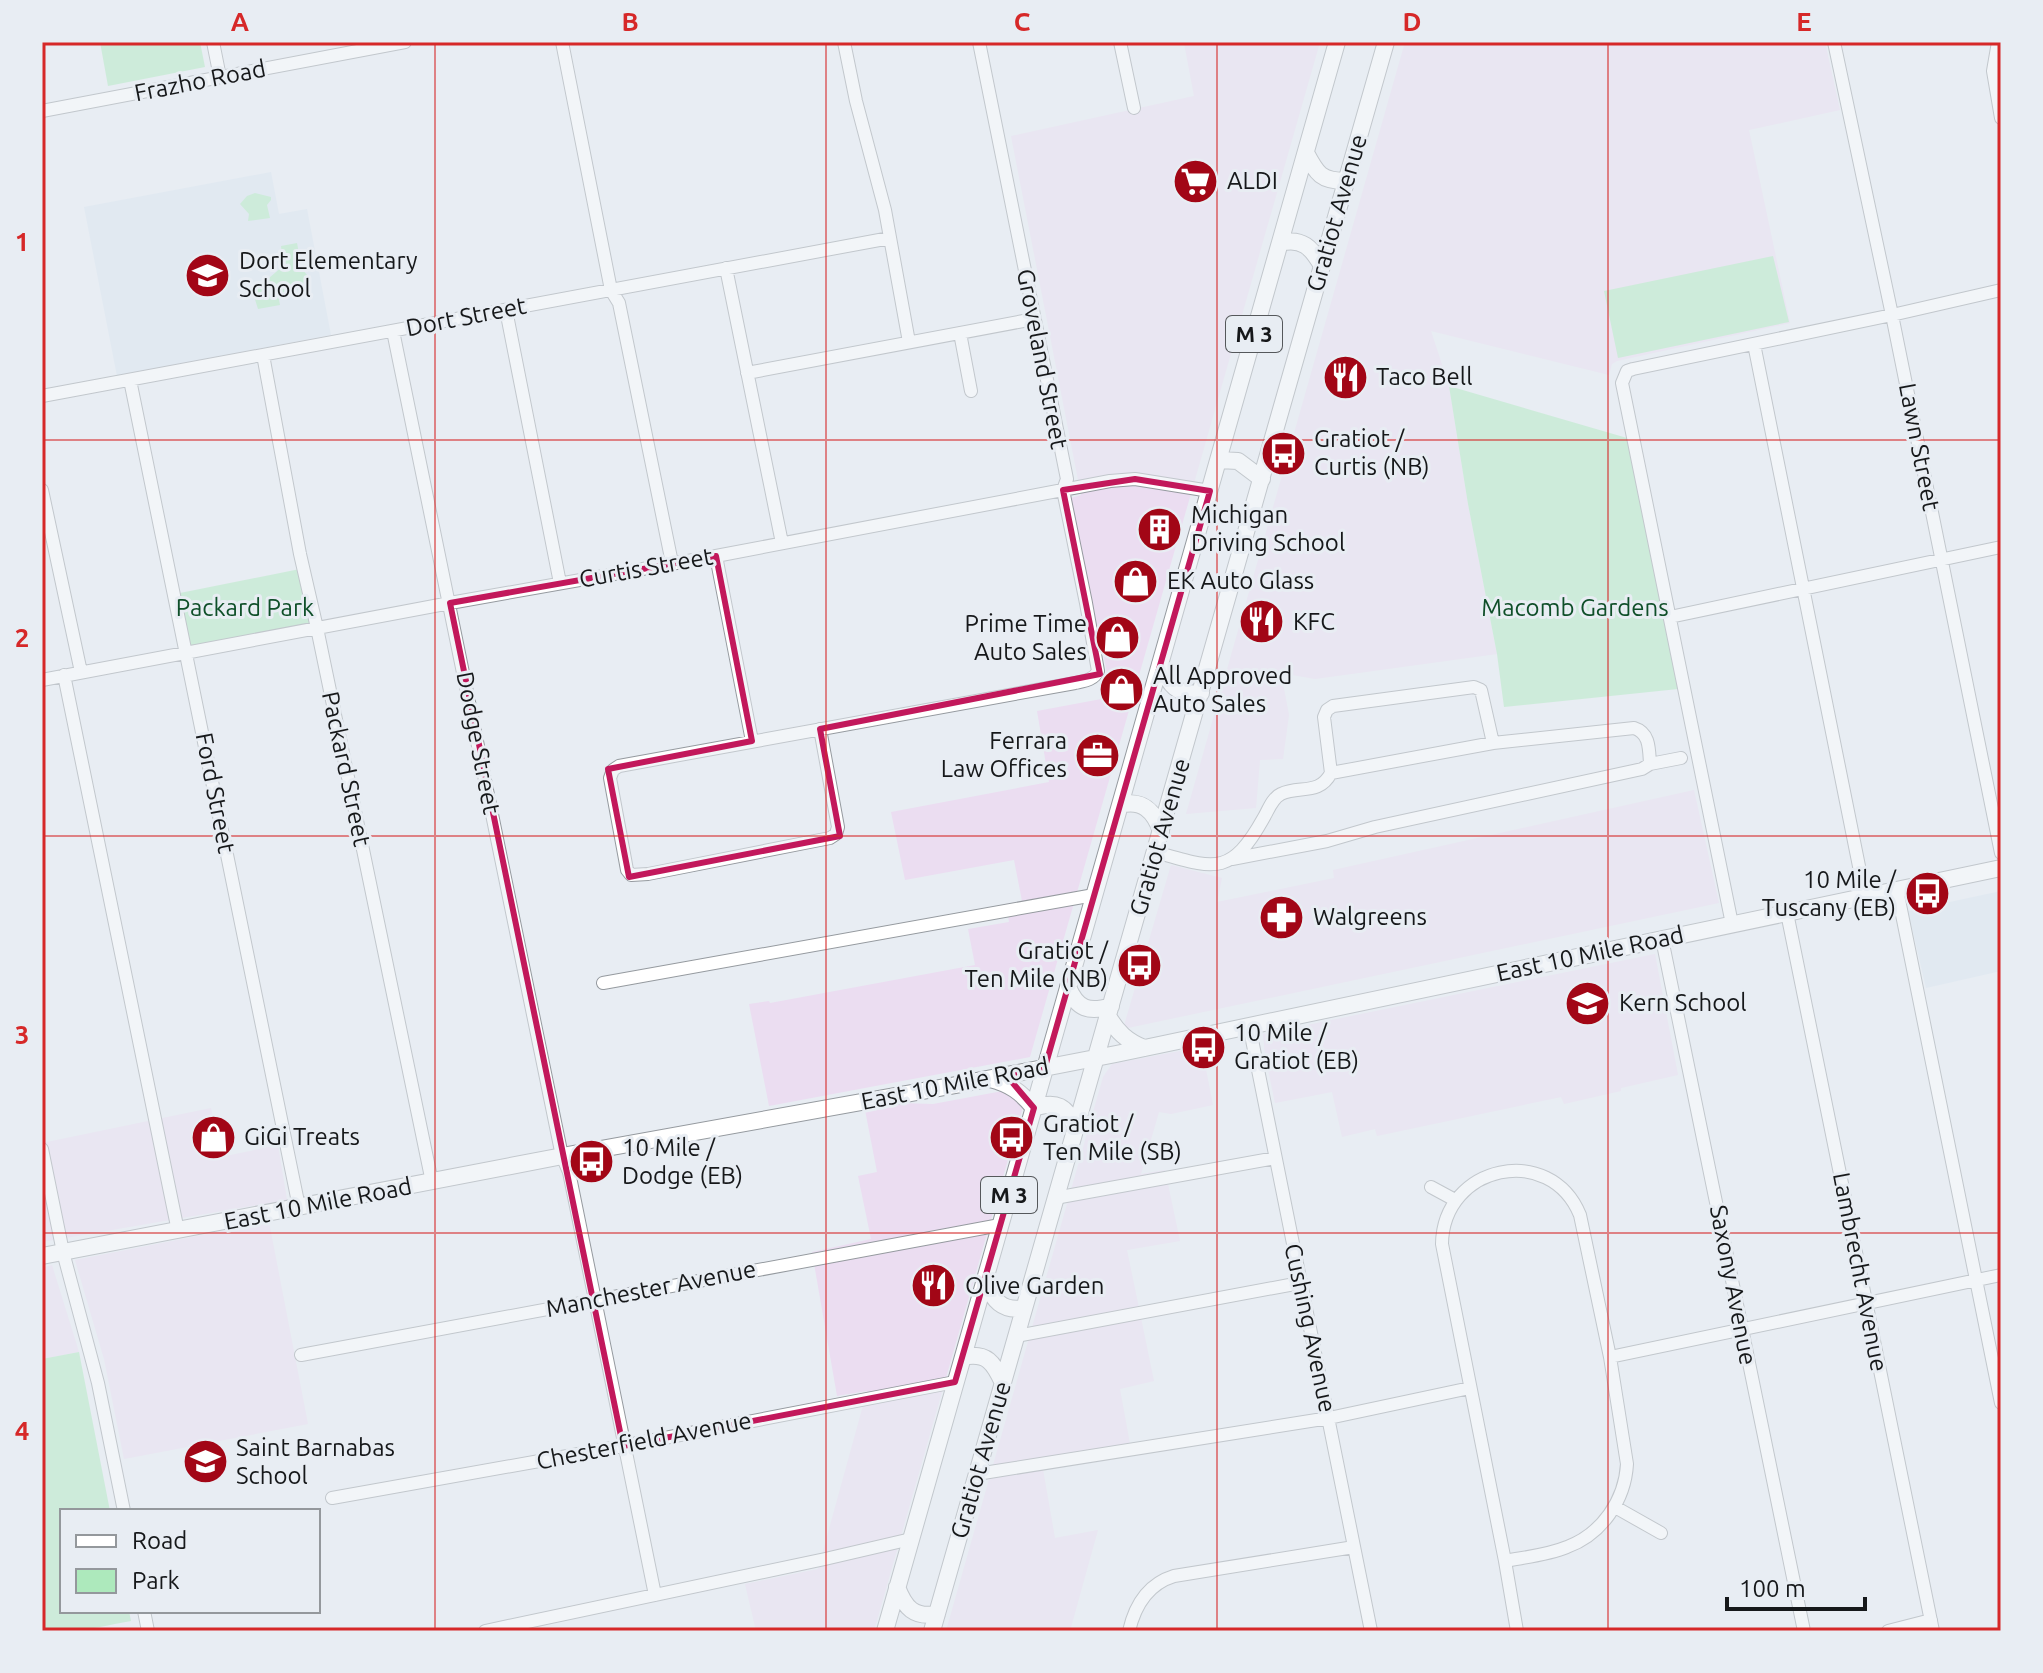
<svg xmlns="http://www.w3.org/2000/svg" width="2043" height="1673" viewBox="0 0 2043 1673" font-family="Ubuntu,sans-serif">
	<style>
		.commercial { fill: #ebddf1 }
		.built { fill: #d9e4f0 }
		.green { fill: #ade9bc }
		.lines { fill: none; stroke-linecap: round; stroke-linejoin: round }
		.minor-casing { stroke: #959a9f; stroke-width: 14 }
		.major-casing { stroke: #959a9f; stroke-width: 18 }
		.minor { stroke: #fff; stroke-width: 12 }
		.major { stroke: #fff; stroke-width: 16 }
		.marked { fill: none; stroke: #c2185b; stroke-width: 6; stroke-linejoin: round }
		.grid { fill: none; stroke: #d62828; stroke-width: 2; stroke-opacity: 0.55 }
		.labels { text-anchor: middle; stroke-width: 6; stroke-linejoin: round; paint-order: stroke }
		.shield { fill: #e8edf3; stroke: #55585b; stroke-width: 2 }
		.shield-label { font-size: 22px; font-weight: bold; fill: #16181a }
		.street-label { font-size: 24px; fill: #16181a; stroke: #e8edf3 }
		.poi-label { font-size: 24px; fill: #16181a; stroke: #e8edf3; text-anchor: start }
		.park-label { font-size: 24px; fill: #0f4f29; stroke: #e8edf3 }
		.neatline { fill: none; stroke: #d62828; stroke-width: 3 }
		.grid-label { font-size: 26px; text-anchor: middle; font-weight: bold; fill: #d62828 }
	</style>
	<rect width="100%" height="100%" fill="#e8edf3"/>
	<path class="commercial" d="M1188 42H1320L1030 1057 769 1106 749 1004 769 1001 770 1003 975 965 968 929 1009 922 1006 904 1022 901 1014 860 905 880 891 812 1049 782 1037 711 1112 697 1071 498 1081 495 1011 136 1194 96 1184 43Z
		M1405 42H1825L1840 110 1749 130 1790 323 1617 361 1612 364 1609 375 1431 331 1449 386 1468 504 1497 654 1315 679 1281 673 1289 715 1283 759 1260 760 1256 808 1186 814Z
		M1694 790 1719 903 1123 1029 1171 865 1222 878 1217 902 1334 878 1333 870Z
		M1655 954 1678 1075 1621 1088V1091L1564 1104 1561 1097 1377 1136 1375 1129 1342 1137 1332 1092 1275 1103 1265 1055 1263 1034Z
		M1190 1049H1202L1213 1105 1171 1114 1159 1112 1141 1174 1165 1170 1180 1241 1127 1250 1154 1381 1120 1389 1130 1444 1041 1458 1055 1538 1098 1530 1070 1631H946L1103 1077 1112 1064Z
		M1008 1090 1023 1107 874 1631H756L745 1584 818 1569 867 1391 837 1396 812 1252 871 1239 858 1176 877 1172 865 1110 901 1103 933 1104Z
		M211 1108 221 1157 278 1145 287 1200 42 1242V1143Z
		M269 1222 308 1424 124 1459 104 1359 75 1260Z
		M52 1265 79 1352 42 1359V1268Z"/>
	<path class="built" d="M271 172 279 214 307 209 331 335 117 376 84 207Z
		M2001 891V971L1926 988 1908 911Z"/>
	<path class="green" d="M100 42H200L205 67 108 86Z
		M255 193 271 197V200L267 205 270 218 248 221 249 214 240 204 247 196Z
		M297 243 302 269 308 276C304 291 292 292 278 295L280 305 258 309 253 293 255 290 283 266 281 246Z
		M1773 256 1789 322 1618 358 1604 291Z
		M1449 386 1627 438 1678 689 1504 707 1497 654 1468 504Z
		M300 569 311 623 190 646 180 593Z
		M79 1352 110 1511H62V1611H129L131 1621C102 1626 72 1635 42 1628V1359Z"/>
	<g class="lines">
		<defs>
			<path id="minor" d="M213 42 220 77
				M562 42 611 290 619 303 672 563
				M844 42 856 101 885 210 909 342
				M1120 42 1134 108
				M1834 42 1892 315 2001 853
				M1998 42 1993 71 2001 118
				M42 111 405 42
				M726 268 782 543
				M506 310 560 583
				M393 331 562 1156 569 1172 655 1595
				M960 333 971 391
				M1754 344 1865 896
				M263 355 300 554 317 628 432 1182
				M747 373 1034 319
				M130 380 299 1207
				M42 396 890 238
				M42 490 81 672
				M716 556 752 741
				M1670 617 2001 547
				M64 675 178 1231
				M42 680 450 603 716 556 1110 481 1135 479 1210 491
				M820 729 838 827 836 834 830 838 648 874 631 875 627 870 625 859 610 778 613 770 619 766 1075 683C1084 681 1094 680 1098 671L1086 603 1063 490 1067 479 979 42
				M1331 773 1493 743 1634 728C1650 733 1649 749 1650 764
				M1155 852C1213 868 1230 878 1263 819 1268 811 1272 798 1281 794 1299 785 1319 796 1331 773L1324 717 1327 710 1333 706 1474 687 1481 690 1493 743
				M1232 859 1327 841 1375 827 1642 769 1650 764 1681 758
				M1897 890 2001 1403
				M1787 913 1933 1631
				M1732 924 1622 383 1627 371 1633 369 1892 315 2001 290
				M1662 939 1804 1631
				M603 983 1094 895
				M1249 1025 1371 1631
				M42 1149 63 1252 98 1383 124 1511
				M1431 1187 1455 1200
				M1055 1198 1275 1158
				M1016 1336 1300 1283
				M301 1355 1000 1225
				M1610 1357 2001 1275
				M977 1474 1329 1418 1470 1388
				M332 1498 623 1446 955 1382
				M1615 1507 1661 1533
				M1505 1561C1526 1557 1548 1555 1567 1547 1602 1534 1625 1500 1627 1464L1610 1357 1580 1215C1550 1142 1443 1165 1442 1244L1505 1561 1517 1631
				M144 1611 148 1631
				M485 1631 825 1559 911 1539
				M1129 1631C1135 1605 1148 1584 1174 1576L1354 1547
				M1888 1631 1931 1620"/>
			<path id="major" d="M1306 153C1317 174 1321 181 1346 181
				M1280 243C1302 237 1312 248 1322 266
				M1219 460 1238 461 1262 479
				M1160 664C1170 685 1176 696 1201 693
				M1120 805C1142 799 1154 811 1161 831
				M1068 987C1077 1009 1089 1013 1111 1006
				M1108 1016C1117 1032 1127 1041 1144 1048
				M990 1079C1010 1084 1021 1092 1034 1108
				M1034 1108C1056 1100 1067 1106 1076 1128
				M42 1256 573 1154 956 1085 1116 1054 2001 868
				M985 1281C993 1300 1002 1312 1024 1308
				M963 1357C987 1352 994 1363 1003 1383
				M897 1587C905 1608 914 1618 937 1614
				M885 1631 1337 42
				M932 1631 1386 42"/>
		</defs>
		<use href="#minor" class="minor-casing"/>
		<use href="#major" class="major-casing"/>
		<use href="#minor" class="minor"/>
		<use href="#major" class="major"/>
	</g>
	<path d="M0 0H2043V1673H0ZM1135 479 1210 491 1045 1067 1006 1075 1034 1108 955 1382 623 1446 450 603 716 556 752 741 608 769 629 877 840 836 820 729 1100 674 1063 490Z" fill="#e8edf3" fill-opacity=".55" fill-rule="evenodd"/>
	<path class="marked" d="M1135 479 1210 491 1045 1067 1006 1075 1034 1108 955 1382 623 1446 450 603 716 556 752 741 608 769 629 877 840 836 820 729 1100 674 1063 490Z"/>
	<path class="grid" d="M435 42V1631M826 42V1631M1217 42V1631M1608 42V1631M42 440H2001M42 836H2001M42 1233H2001"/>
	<defs>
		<symbol id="supermarket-disc" viewBox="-11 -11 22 22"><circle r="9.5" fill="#a20616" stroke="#e8edf3"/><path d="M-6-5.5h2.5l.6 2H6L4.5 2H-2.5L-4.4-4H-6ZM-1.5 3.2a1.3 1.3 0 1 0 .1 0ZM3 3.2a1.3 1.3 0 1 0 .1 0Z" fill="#fff"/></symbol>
		<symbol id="school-disc" viewBox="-11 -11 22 22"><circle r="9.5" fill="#a20616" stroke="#e8edf3"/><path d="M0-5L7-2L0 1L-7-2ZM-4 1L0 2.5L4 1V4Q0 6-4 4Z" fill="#fff"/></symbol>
		<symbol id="restaurant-disc" viewBox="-11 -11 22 22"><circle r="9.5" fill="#a20616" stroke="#e8edf3"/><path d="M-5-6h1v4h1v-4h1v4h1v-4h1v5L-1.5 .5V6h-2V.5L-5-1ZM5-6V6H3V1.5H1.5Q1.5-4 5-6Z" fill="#fff"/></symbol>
		<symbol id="bus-disc" viewBox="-11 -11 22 22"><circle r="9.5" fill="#a20616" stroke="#e8edf3"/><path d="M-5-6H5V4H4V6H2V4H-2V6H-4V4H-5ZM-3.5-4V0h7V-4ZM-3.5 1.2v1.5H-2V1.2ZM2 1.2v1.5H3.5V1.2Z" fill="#fff"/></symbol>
		<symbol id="building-disc" viewBox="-11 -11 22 22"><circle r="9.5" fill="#a20616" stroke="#e8edf3"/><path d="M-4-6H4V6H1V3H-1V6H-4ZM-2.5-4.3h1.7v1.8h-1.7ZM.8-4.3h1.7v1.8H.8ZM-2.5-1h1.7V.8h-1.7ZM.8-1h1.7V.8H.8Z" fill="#fff"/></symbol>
		<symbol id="shop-disc" viewBox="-11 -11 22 22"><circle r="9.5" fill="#a20616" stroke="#e8edf3"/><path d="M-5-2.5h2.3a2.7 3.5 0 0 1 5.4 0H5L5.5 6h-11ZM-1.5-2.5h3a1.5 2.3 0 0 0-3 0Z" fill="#fff"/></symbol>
		<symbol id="office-disc" viewBox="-11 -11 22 22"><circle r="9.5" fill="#a20616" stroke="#e8edf3"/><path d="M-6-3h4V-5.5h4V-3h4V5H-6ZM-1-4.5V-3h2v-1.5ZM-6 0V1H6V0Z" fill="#fff"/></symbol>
		<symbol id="pharmacy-disc" viewBox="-11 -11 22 22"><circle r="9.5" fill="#a20616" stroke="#e8edf3"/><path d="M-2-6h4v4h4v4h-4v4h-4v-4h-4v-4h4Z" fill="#fff"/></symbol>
	</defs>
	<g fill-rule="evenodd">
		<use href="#supermarket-disc" x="1170" y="156" width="51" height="51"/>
		<use href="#school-disc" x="182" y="250" width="51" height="51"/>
		<use href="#restaurant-disc" x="1320" y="352" width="51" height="51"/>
		<use href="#bus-disc" x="1258" y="428" width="51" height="51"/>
		<use href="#building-disc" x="1134" y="504" width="51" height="51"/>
		<use href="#shop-disc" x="1110" y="556" width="51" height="51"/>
		<use href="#restaurant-disc" x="1236" y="596" width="51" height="51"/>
		<use href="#shop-disc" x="1092" y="612" width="51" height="51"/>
		<use href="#shop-disc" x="1096" y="664" width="51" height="51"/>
		<use href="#office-disc" x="1072" y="730" width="51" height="51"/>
		<use href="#bus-disc" x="1902" y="868" width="51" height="51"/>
		<use href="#pharmacy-disc" x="1256" y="892" width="51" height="51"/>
		<use href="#bus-disc" x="1114" y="940" width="51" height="51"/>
		<use href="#school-disc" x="1562" y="978" width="51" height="51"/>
		<use href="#bus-disc" x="1178" y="1022" width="51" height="51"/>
		<use href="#shop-disc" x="188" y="1112" width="51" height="51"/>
		<use href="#bus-disc" x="986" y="1112" width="51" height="51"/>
		<use href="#bus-disc" x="566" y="1136" width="51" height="51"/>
		<use href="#restaurant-disc" x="908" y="1260" width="51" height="51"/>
		<use href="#school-disc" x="180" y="1436" width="51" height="51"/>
	</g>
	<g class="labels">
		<g class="shield">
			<rect x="1226" y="316" width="56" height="36" rx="6"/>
			<rect x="981" y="1177" width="56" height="36" rx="6"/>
		</g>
		<g class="shield-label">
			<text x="1254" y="342">M 3</text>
			<text x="1009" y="1203">M 3</text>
		</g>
		<g class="street-label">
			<text transform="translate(200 81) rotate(-11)" y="8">Frazho Road</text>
			<text transform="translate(1337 213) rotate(-74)" y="8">Gratiot Avenue</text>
			<text transform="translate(466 317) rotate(-11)" y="8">Dort Street</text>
			<text transform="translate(1042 359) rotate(79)" y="8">Groveland Street</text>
			<text transform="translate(1919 447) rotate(79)" y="8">Lawn Street</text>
			<text transform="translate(646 568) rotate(-10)" y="8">Curtis Street</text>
			<text transform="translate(478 743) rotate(79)" y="8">Dodge Street</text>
			<text transform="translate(346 769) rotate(78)" y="8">Packard Street</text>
			<text transform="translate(215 793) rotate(79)" y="8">Ford Street</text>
			<text transform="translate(1160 837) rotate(-74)" y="8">Gratiot Avenue</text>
			<text transform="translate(1590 954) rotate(-12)" y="8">East 10 Mile Road</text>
			<text transform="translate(955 1084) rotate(-11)" y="8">East 10 Mile Road</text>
			<text transform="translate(318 1204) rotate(-11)" y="8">East 10 Mile Road</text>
			<text transform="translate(1860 1272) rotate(79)" y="8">Lambrecht Avenue</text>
			<text transform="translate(1733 1285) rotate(79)" y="8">Saxony Avenue</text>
			<text transform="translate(651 1289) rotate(-11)" y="8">Manchester Avenue</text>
			<text transform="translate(1310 1328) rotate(78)" y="8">Cushing Avenue</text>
			<text transform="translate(644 1441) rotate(-11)" y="8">Chesterfield Avenue</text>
			<text transform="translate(981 1460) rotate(-74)" y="8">Gratiot Avenue</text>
		</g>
		<g class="poi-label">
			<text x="1227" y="189">ALDI</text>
			<text x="239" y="269">Dort Elementary<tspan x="239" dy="28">School</tspan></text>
			<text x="1376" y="385">Taco Bell</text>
			<text x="1314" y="447">Gratiot /<tspan x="1314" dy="28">Curtis (NB)</tspan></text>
			<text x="1191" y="523">Michigan<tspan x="1191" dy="28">Driving School</tspan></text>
			<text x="1167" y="589">EK Auto Glass</text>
			<text x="1293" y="630">KFC</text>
			<text x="1087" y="632" text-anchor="end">Prime Time<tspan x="1087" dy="28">Auto Sales</tspan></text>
			<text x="1153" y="684">All Approved<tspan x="1153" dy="28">Auto Sales</tspan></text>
			<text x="1067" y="749" text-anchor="end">Ferrara<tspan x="1067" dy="28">Law Offices</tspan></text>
			<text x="1896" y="888" text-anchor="end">10 Mile /<tspan x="1896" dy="28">Tuscany (EB)</tspan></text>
			<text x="1313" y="925">Walgreens</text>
			<text x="1108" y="959" text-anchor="end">Gratiot /<tspan x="1108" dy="28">Ten Mile (NB)</tspan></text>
			<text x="1619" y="1011">Kern School</text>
			<text x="1234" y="1041">10 Mile /<tspan x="1234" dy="28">Gratiot (EB)</tspan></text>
			<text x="1043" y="1132">Gratiot /<tspan x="1043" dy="28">Ten Mile (SB)</tspan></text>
			<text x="244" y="1145">GiGi Treats</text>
			<text x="622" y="1156">10 Mile /<tspan x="622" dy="28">Dodge (EB)</tspan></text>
			<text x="965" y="1294">Olive Garden</text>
			<text x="236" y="1456">Saint Barnabas<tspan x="236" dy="28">School</tspan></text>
		</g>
		<g class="park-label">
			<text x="245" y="616">Packard Park</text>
			<text x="1575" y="616">Macomb Gardens</text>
		</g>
	</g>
	<rect width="2043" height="1673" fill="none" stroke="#e8edf3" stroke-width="88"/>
	<rect x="60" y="1509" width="260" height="104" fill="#e8edf3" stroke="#94989c" stroke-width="2"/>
	<rect x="76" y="1535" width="40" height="12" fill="#ffffff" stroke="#94989c" stroke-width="2"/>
	<text x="132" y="1549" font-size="24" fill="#16181a">Road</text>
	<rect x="76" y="1569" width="40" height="24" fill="#ade9bc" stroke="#94989c" stroke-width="2"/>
	<text x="132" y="1589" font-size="24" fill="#16181a">Park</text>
	<path d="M1727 1597v12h138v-12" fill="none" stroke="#16181a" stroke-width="4"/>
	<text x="1739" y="1597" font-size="24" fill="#16181a" stroke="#e8edf3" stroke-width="6" paint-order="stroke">100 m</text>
	<rect x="44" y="44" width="1955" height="1585" class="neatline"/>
	<g class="grid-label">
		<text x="240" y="31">A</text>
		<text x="630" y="31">B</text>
		<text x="1022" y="31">C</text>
		<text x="1412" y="31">D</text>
		<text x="1804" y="31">E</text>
		<text x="22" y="251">1</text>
		<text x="22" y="647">2</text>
		<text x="22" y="1044">3</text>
		<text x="22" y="1440">4</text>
	</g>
</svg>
